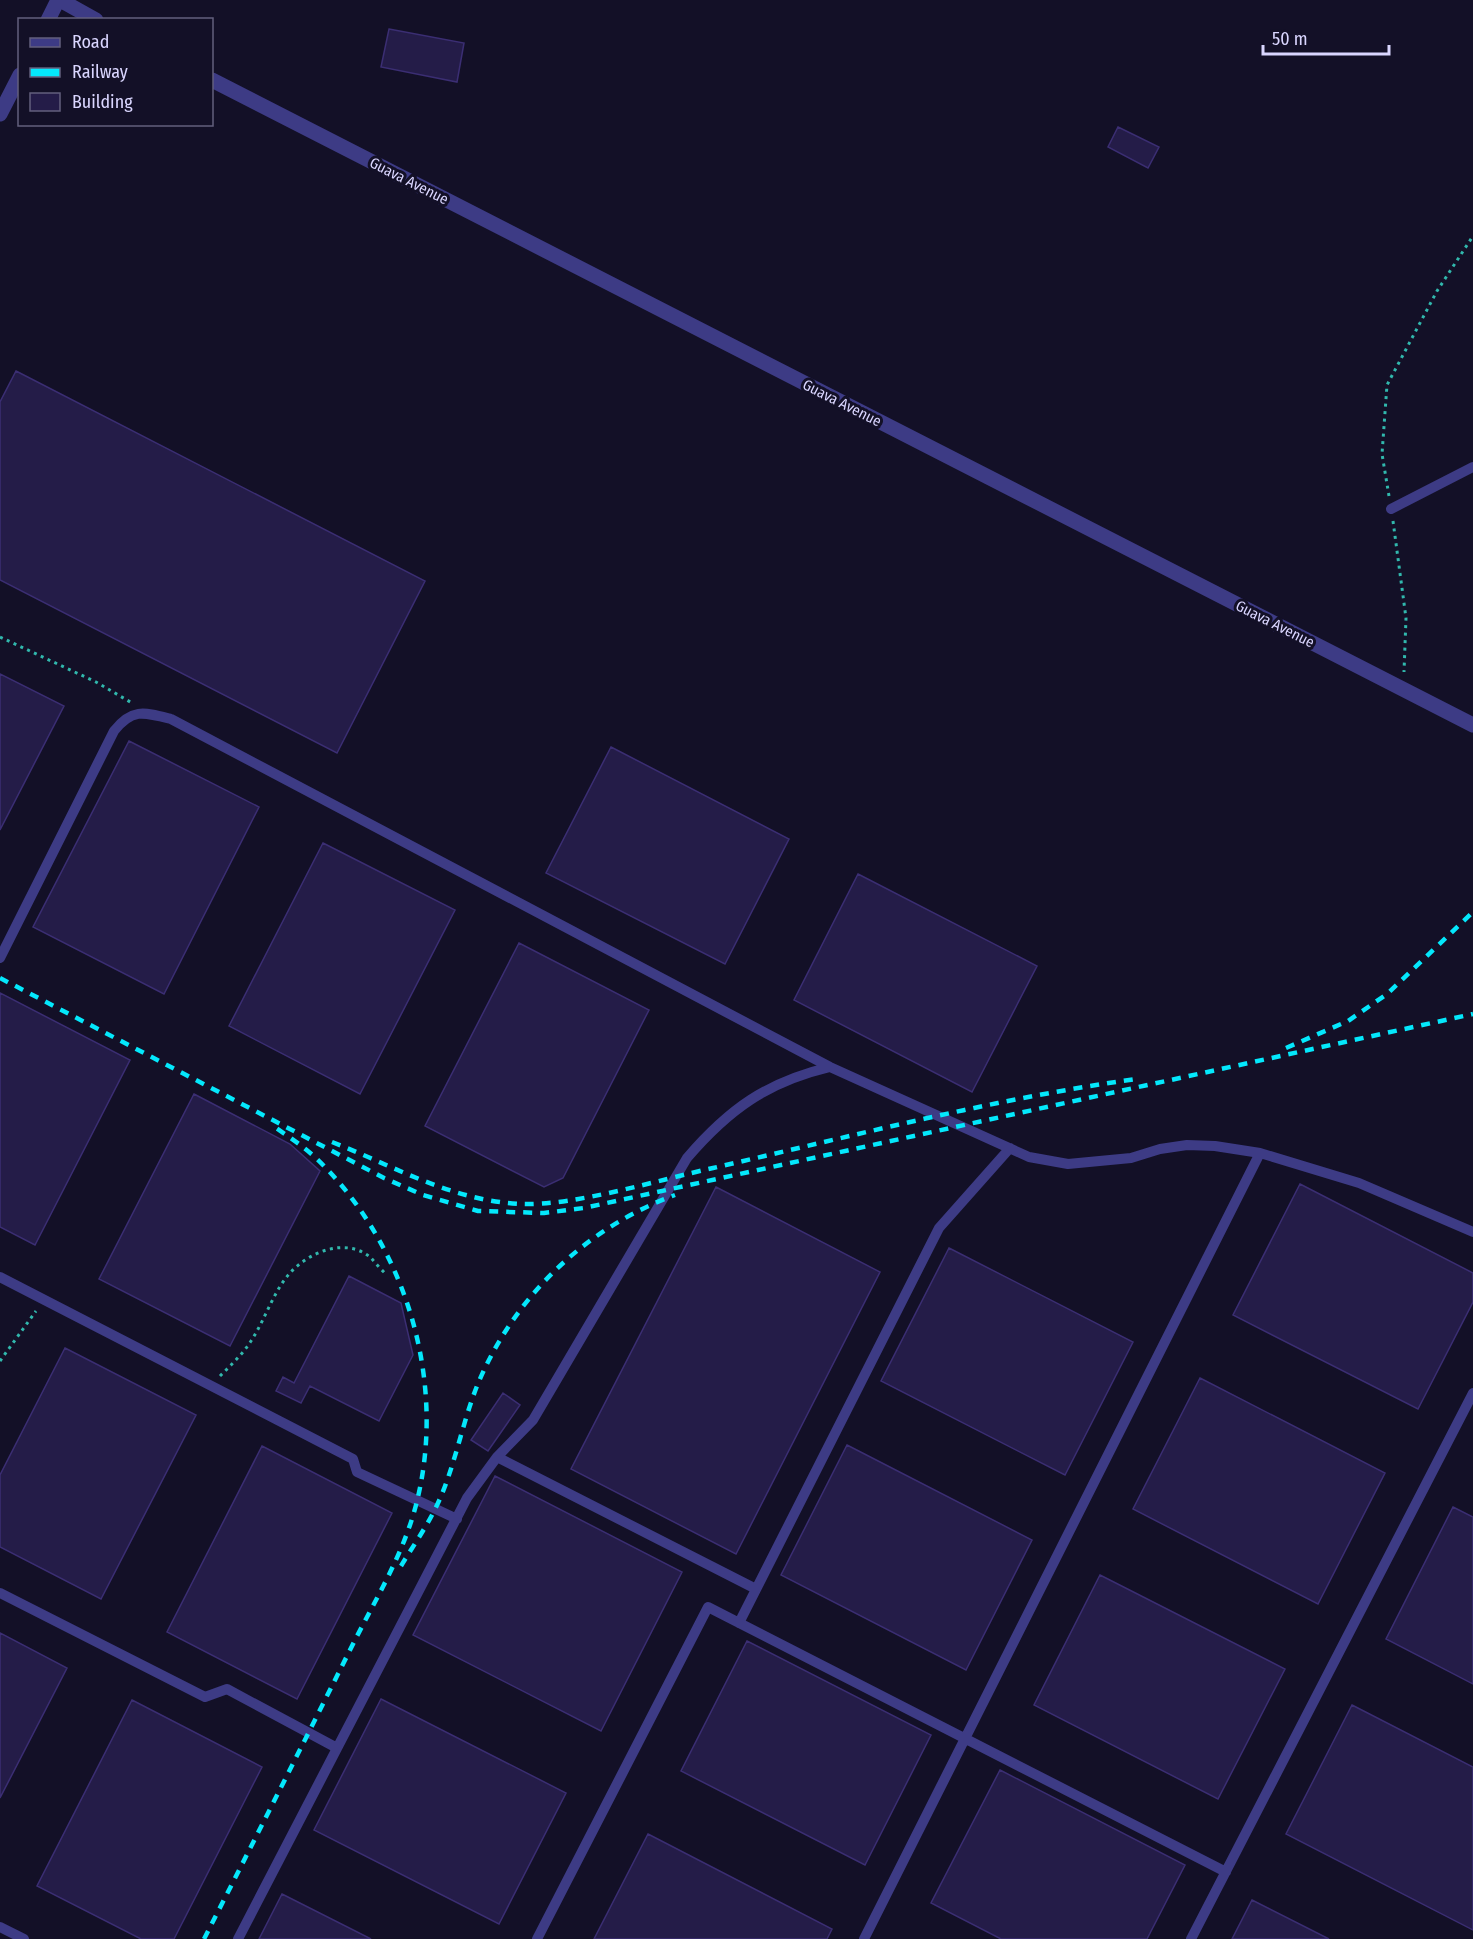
<svg xmlns="http://www.w3.org/2000/svg" width="1473" height="1939" viewBox="0 0 1473 1939" font-family="'Fira Sans Condensed',sans-serif">
	<style>
		.building { fill: #241c48; stroke: #3b2e73; stroke-width: 1.5 }
		.lines { fill: none; stroke-linecap: round; stroke-linejoin: round }
		.path { stroke: #31b8ad; stroke-width: 3; stroke-dasharray: 3 4.5; stroke-linecap: butt }
		.service { stroke: #3d3b85; stroke-width: 10 }
		.minor { stroke: #3d3b85; stroke-width: 15 }
		.rail { stroke: #04e8fc; stroke-width: 4.5; stroke-dasharray: 9 8; stroke-linecap: butt }
		.labels { text-anchor: middle; stroke-width: 6; stroke-linejoin: round; paint-order: stroke }
		.street-label { font-size: 15px; fill: #dad6ff; stroke: #131027 }
	</style>
	<rect width="100%" height="100%" fill="#131027"/>
	<path class="building" d="M389 29 464 43 457 82 381 67Z
		M1118 127 1159 147 1148 168 1108 147Z
		M16 371 425 581 337 753 0 580V402Z
		M0 674 64 706 0 830Z
		M129 741 259 807 164 994 33 927Z
		M611 747 789 839 725 964 546 873Z
		M323 843 455 910 360 1094 229 1026Z
		M858 874 1037 966 972 1092 794 1000Z
		M519 943 649 1010 563 1178 544 1187 425 1126Z
		M0 993 130 1060 35 1245 0 1227Z
		M194 1094 290 1144 320 1171 230 1346 99 1279Z
		M1300 1184 1473 1273V1302L1418 1409 1233 1315Z
		M716 1187 880 1272 736 1554 571 1469Z
		M949 1248 1133 1342 1065 1475 881 1381Z
		M349 1276 401 1303 413 1355 379 1421 310 1386 301 1403 276 1391 283 1377 294 1383Z
		M65 1348 196 1415 101 1599 0 1547V1475Z
		M1200 1378 1385 1473 1318 1604 1133 1509Z
		M503 1393 520 1405 488 1451 471 1440Z
		M847 1445 1032 1540 966 1670 781 1575Z
		M262 1446 392 1513 297 1699 167 1632Z
		M495 1476 682 1572 601 1731 413 1635Z
		M1453 1507 1473 1517V1684L1386 1639Z
		M1100 1575 1285 1669 1218 1799 1034 1705Z
		M0 1633 67 1668 0 1798Z
		M747 1641 931 1735 865 1865 681 1771Z
		M381 1699 566 1793 499 1924 314 1830Z
		M132 1700 262 1767 174 1939H141L37 1886Z
		M1352 1705 1473 1767V1930L1286 1834Z
		M1000 1770 1185 1865 1147 1939H1001L931 1903Z
		M648 1834 832 1929 827 1939H594Z
		M282 1894 371 1939H259Z
		M1252 1900 1329 1939H1232Z"/>
	<g class="lines">
		<path class="path" d="M1389 496 1382 454 1387 385 1437 291 1473 236
			M1393 521 1406 618 1404 672
			M0 637 96 682 132 703
			M0 1361 36 1311
			M220 1376C231 1365 242 1355 251 1341 265 1320 273 1292 290 1273 309 1252 345 1237 370 1257 375 1262 380 1269 386 1274"/>
		<path class="service" d="M1391 509 1473 467
			M0 958 114 731C132 708 144 712 171 719L830 1067 1029 1157 1068 1164 1131 1158 1160 1149 1187 1145 1215 1146 1260 1153 1359 1183 1473 1232
			M0 1277 353 1459 357 1472 457 1519
			M497 1457 756 1589
			M0 1593 205 1697 227 1689 337 1748
			M739 1623 939 1228 1010 1148
			M0 1927 24 1939
			M238 1939 467 1498 497 1457 533 1420 687 1158C729 1109 767 1082 830 1067
			M537 1939 708 1607 1226 1872
			M864 1939 1260 1153
			M1191 1939 1473 1393"/>
		<path class="minor" d="M60 0 96 20
			M48 20 58 0
			M212 80 1473 725
			M0 114 20 75"/>
		<path class="rail" d="M0 978 384 1178 423 1195 478 1211 544 1213 584 1208 1473 1014
			M1286 1048 1348 1021 1387 994 1473 912
			M332 1142C394 1166 452 1201 521 1204 575 1206 658 1180 713 1168 853 1136 993 1099 1136 1079
			M401 1566C413 1546 428 1525 438 1503 455 1466 462 1424 477 1386 513 1298 585 1228 675 1195
			M204 1939C253 1843 301 1748 349 1652 373 1603 404 1555 417 1501 446 1384 408 1252 324 1166 309 1150 291 1138 273 1126"/>
	</g>
	<g class="labels">
		<g class="street-label">
			<text transform="translate(409 181) rotate(27)" y="5">Guava Avenue</text>
			<text transform="translate(842 403) rotate(27)" y="5">Guava Avenue</text>
			<text transform="translate(1275 624) rotate(27)" y="5">Guava Avenue</text>
		</g>
	</g>
	<rect x="18" y="18" width="195" height="108" fill="#131027" stroke="#635f7d" stroke-width="1.5"/>
	<rect x="30" y="38" width="30" height="9" fill="#3d3b85" stroke="#635f7d" stroke-width="1.5"/>
	<text x="72" y="48" font-size="18" fill="#dad6ff">Road</text>
	<rect x="30" y="68" width="30" height="9" fill="#04e8fc" stroke="#635f7d" stroke-width="1.5"/>
	<text x="72" y="78" font-size="18" fill="#dad6ff">Railway</text>
	<rect x="30" y="93" width="30" height="18" fill="#241c48" stroke="#635f7d" stroke-width="1.5"/>
	<text x="72" y="108" font-size="18" fill="#dad6ff">Building</text>
	<path d="M1263 45v9h126v-9" fill="none" stroke="#dad6ff" stroke-width="3"/>
	<text x="1272" y="45" font-size="18" fill="#dad6ff" stroke="#131027" stroke-width="4.5" paint-order="stroke">50 m</text>
</svg>
